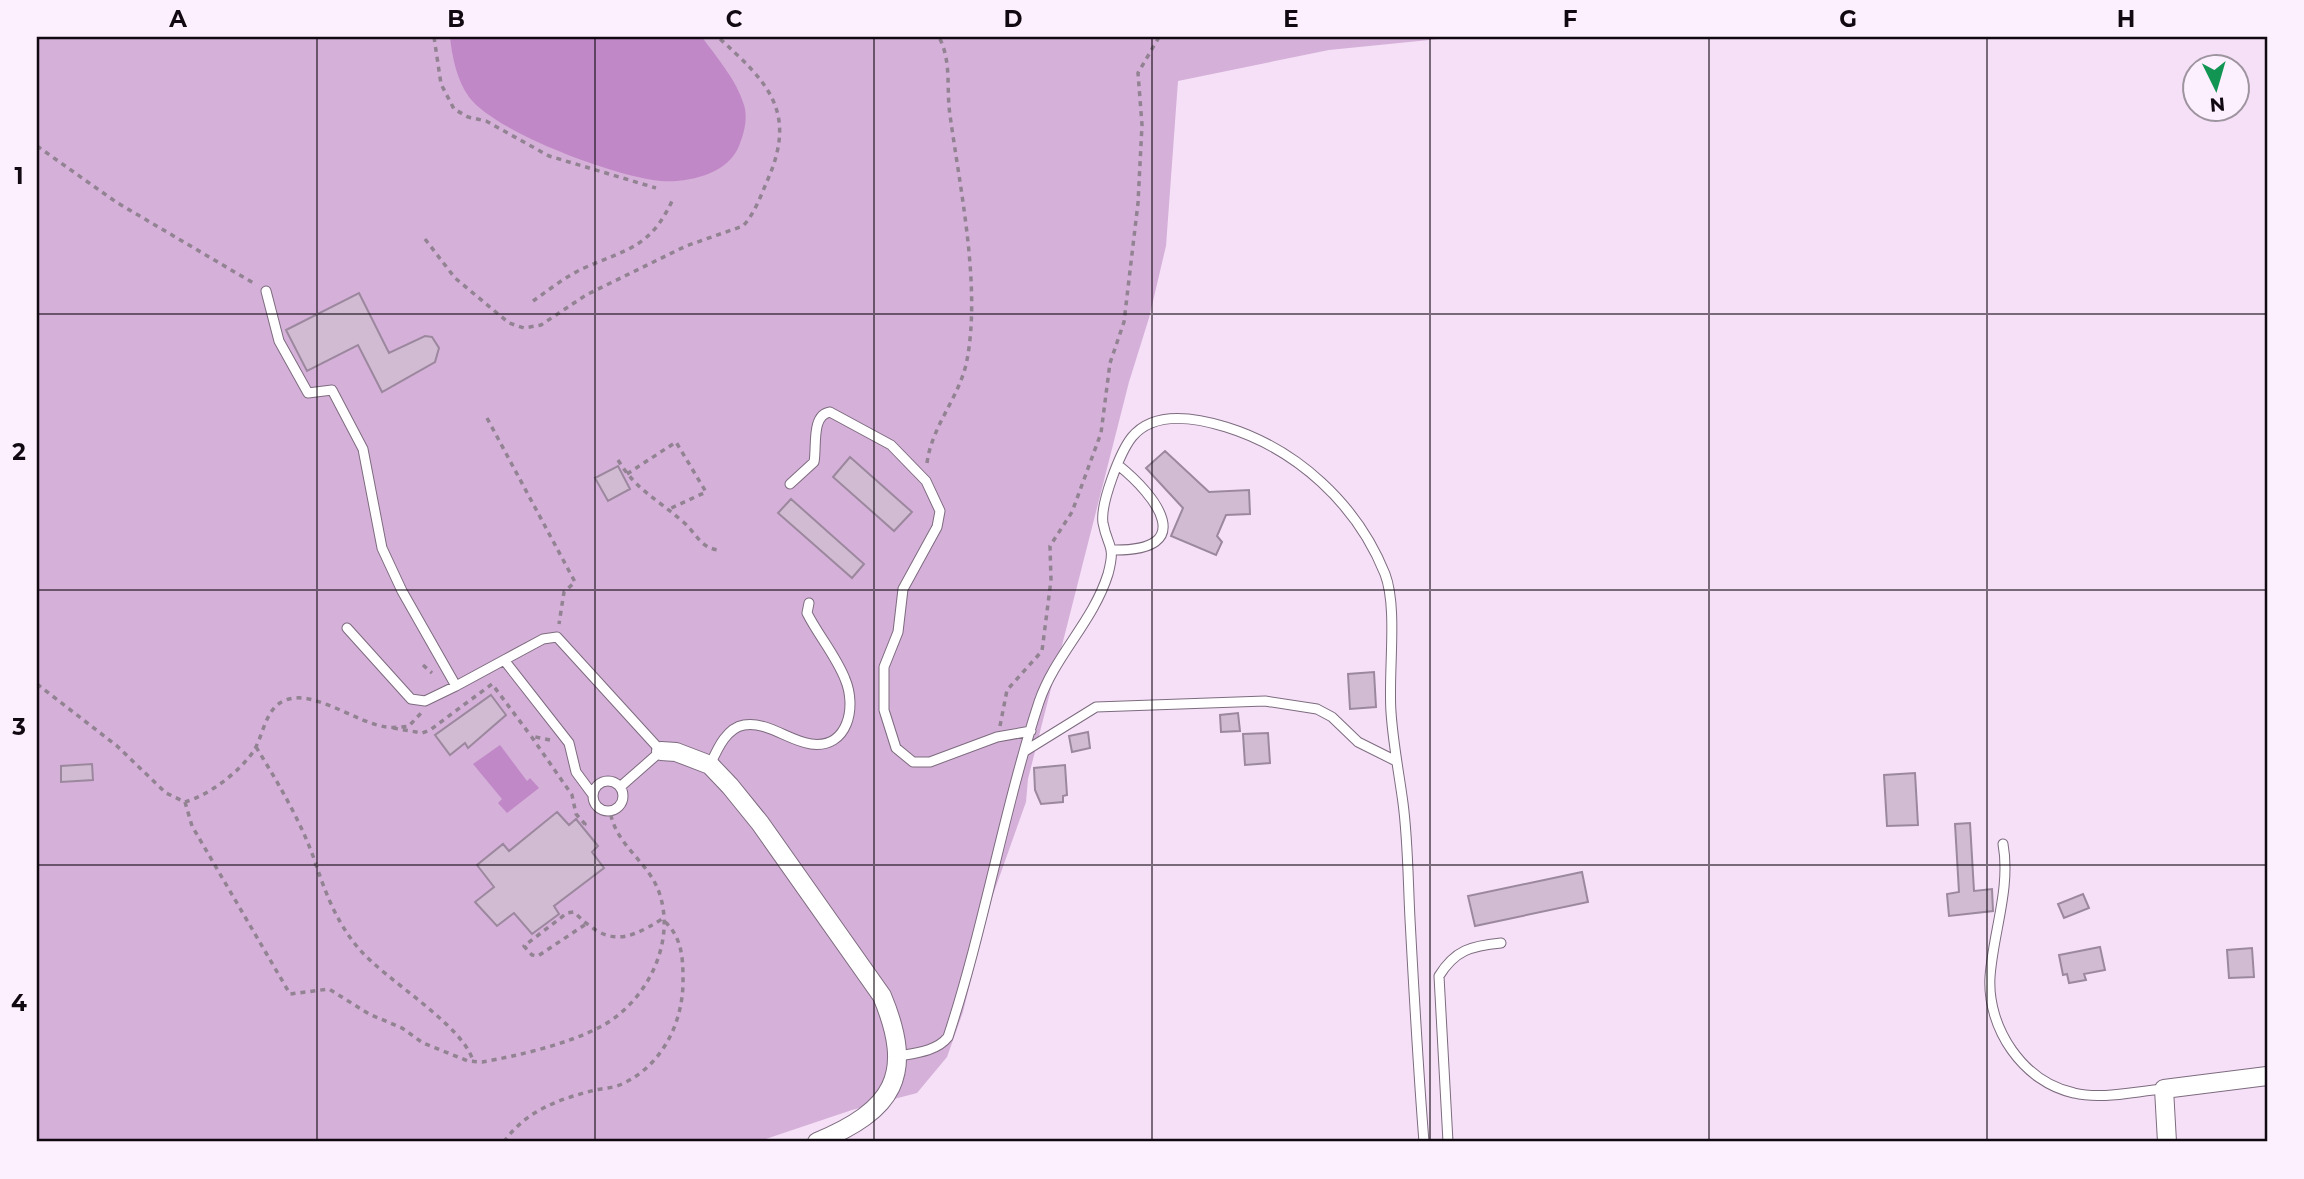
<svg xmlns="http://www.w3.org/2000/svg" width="2304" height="1179" viewBox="0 0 2304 1179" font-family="Montserrat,sans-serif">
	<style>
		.green { fill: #d5b0d9 }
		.water { fill: #c088c6 }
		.building { fill: #d0bbd2; stroke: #9c889e; stroke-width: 2 }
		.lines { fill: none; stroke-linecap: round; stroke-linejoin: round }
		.service-casing { stroke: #7d6b7f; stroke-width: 11 }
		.minor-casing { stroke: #7d6b7f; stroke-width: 20 }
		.path { stroke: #928393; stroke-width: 3.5; stroke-dasharray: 5 5; stroke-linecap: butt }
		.service { stroke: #fff; stroke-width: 9 }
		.minor { stroke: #fff; stroke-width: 18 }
		.grid { fill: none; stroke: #100911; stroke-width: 2; stroke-opacity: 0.55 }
		.neatline { fill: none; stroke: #100911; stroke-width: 2.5 }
		.grid-label { font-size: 23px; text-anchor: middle; font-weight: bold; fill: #100911 }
	</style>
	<rect width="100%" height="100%" fill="#f5e0f7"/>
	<path class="green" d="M37 37H1459L1329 50 1178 81 1166 246 1149 318 1129 382 1028 779 1026 802 989 906 963 1012 947 1057 917 1093 852 1110 757 1142H37Z"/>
	<path class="water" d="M450 37H702C717 58 736 79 744 105 748 119 744 133 739 146 728 174 688 183 661 181 617 177 496 133 469 97 457 81 452 56 450 37Z
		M500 745 527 781 530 778 539 788 507 813 498 803 502 799 473 764Z"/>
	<path class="building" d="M359 293 389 353 425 336 432 337 439 348 435 362 382 392 358 345 307 371 286 330Z
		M1165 451 1209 492 1249 490 1250 514 1226 515 1217 536 1222 542 1216 555 1171 536 1183 508 1146 468Z
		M850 457 912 512 894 531 833 477Z
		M618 466 630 489 608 501 595 478Z
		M791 499 864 564 852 578 778 513Z
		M1374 672 1376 707 1350 709 1348 674Z
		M491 695 506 715 468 748 465 743 450 755 435 735Z
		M1238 713 1240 731 1221 732 1220 715Z
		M1088 732 1090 748 1072 752 1069 736Z
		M1268 733 1270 763 1245 765 1243 734Z
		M92 764 93 780 61 782V766Z
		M1065 765 1067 795 1063 796V802L1041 804 1035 790 1034 768Z
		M1915 773 1918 825 1887 826 1884 775Z
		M557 812 569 825 576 819 598 846 592 852 604 868 554 906 559 914 532 934 514 913 497 926 475 902 494 887 477 865 503 844 509 851Z
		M1970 823 1974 891 1992 889 1993 911 1949 916 1947 894 1959 892 1955 824Z
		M1582 872 1588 902 1475 926 1468 896Z
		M2083 894 2089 908 2064 918 2058 904Z
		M2100 947 2105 970 2084 974 2086 980 2069 983 2067 974 2063 975 2059 955Z
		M2252 948 2254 977 2229 978 2227 950Z"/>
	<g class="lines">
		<defs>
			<path id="service" d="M266 291 279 341 308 393 332 390 363 449 382 548 402 591 456 686 504 660
				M790 484 814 462C817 446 811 415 830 412L891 445 926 481 940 511 937 527 903 589 898 632 884 667V710L896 748 913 762H930L997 737 1031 731
				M1114 550C1198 551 1157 496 1118 465
				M347 628 411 699 425 701 456 686
				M1025 751 1096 707 1265 701 1317 709 1332 717 1358 742 1396 761
				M710 765C717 750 726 728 744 725 767 721 789 741 811 744 848 749 857 707 845 679 836 656 818 635 807 613L809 603
				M593 796a15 15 0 1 1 30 0a15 15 0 1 1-30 0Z
				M593 795 576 772 569 743 504 660 543 639 557 637 661 751 620 787
				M2003 844C2011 888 1993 933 1990 977 1987 1028 2023 1082 2074 1093 2102 1100 2136 1091 2164 1089
				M899 1056C916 1053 937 1051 948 1037 984 928 1003 812 1039 702 1055 655 1093 622 1108 574 1116 544 1108 549 1103 523 1100 504 1120 452 1132 437 1154 410 1197 418 1226 427 1297 449 1357 504 1385 574 1398 608 1388 672 1391 712 1393 743 1399 773 1403 803 1408 841 1408 881 1410 919 1414 993 1418 1068 1424 1142
				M1448 1142 1439 976C1455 950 1471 946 1501 943"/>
			<path id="minor" d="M661 751 676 752 710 765 730 786 760 823 882 996C915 1075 894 1110 817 1142
				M2167 1142 2164 1089 2267 1076"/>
		</defs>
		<use href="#service" class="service-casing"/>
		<use href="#minor" class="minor-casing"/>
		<path class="path" d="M434 37 441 84 454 109 468 117 486 121 549 156 656 188
			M37 146 116 202 255 284
			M425 239 455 278 509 323 524 328 541 325 586 295 686 246 743 226C755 213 761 195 768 179 798 110 766 81 718 37
			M533 301C549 290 566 276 584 268 627 249 650 248 672 201
			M487 418 575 582 564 592 559 624
			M618 460C637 491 656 498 682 521 696 532 700 549 720 550
			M927 463C932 425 960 397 967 360 981 286 960 189 950 115 946 88 952 62 939 37
			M627 474 676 442 706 492 667 510
			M423 665 432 673
			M37 684 117 746 166 793 185 802C209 795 238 773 253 752 264 735 265 707 286 700 314 689 358 724 387 727 394 728 402 727 409 726L422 712
			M1000 726 1007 690 1042 651 1051 580 1050 546 1072 512 1101 433 1110 363 1124 322 1138 203 1142 125 1138 73 1159 37
			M393 728 422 733 430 730 492 684 531 736
			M550 740 531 736 572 795 576 814 585 824 582 826
			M256 747C277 781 299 818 313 856 325 891 335 921 360 950 387 981 463 1025 473 1061
			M185 802 192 826 290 994 329 989 369 1014 402 1028 423 1043 468 1061 482 1062C517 1056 568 1044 600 1027 646 1003 677 943 659 892 648 861 616 846 610 811
			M504 1142C526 1110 560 1099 595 1090 604 1088 614 1088 622 1084 663 1065 684 1021 683 978 683 955 681 935 662 919 624 943 607 945 574 912L567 913 524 946 532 955 538 956 586 924"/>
		<use href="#service" class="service"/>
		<use href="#minor" class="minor"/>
	</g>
	<path class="grid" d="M317 37V1142M595 37V1142M874 37V1142M1152 37V1142M1430 37V1142M1709 37V1142M1987 37V1142M37 314H2267M37 590H2267M37 865H2267"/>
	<rect width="2304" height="1179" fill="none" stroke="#fdf0fe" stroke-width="77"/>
	<g transform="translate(2216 88) rotate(175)"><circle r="33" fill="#fdf0fe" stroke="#9e949f" stroke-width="2"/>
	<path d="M0-5L12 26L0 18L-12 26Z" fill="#129553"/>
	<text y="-10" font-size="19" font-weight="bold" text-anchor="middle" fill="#100911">N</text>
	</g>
	<rect x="38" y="38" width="2228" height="1102" class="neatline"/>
	<g class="grid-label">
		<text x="178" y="27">A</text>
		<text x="456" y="27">B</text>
		<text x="734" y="27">C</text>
		<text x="1013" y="27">D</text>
		<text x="1291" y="27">E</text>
		<text x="1570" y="27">F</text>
		<text x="1848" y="27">G</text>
		<text x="2126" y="27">H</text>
		<text x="19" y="184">1</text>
		<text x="19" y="460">2</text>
		<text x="19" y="735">3</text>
		<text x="19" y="1011">4</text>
	</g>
</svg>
